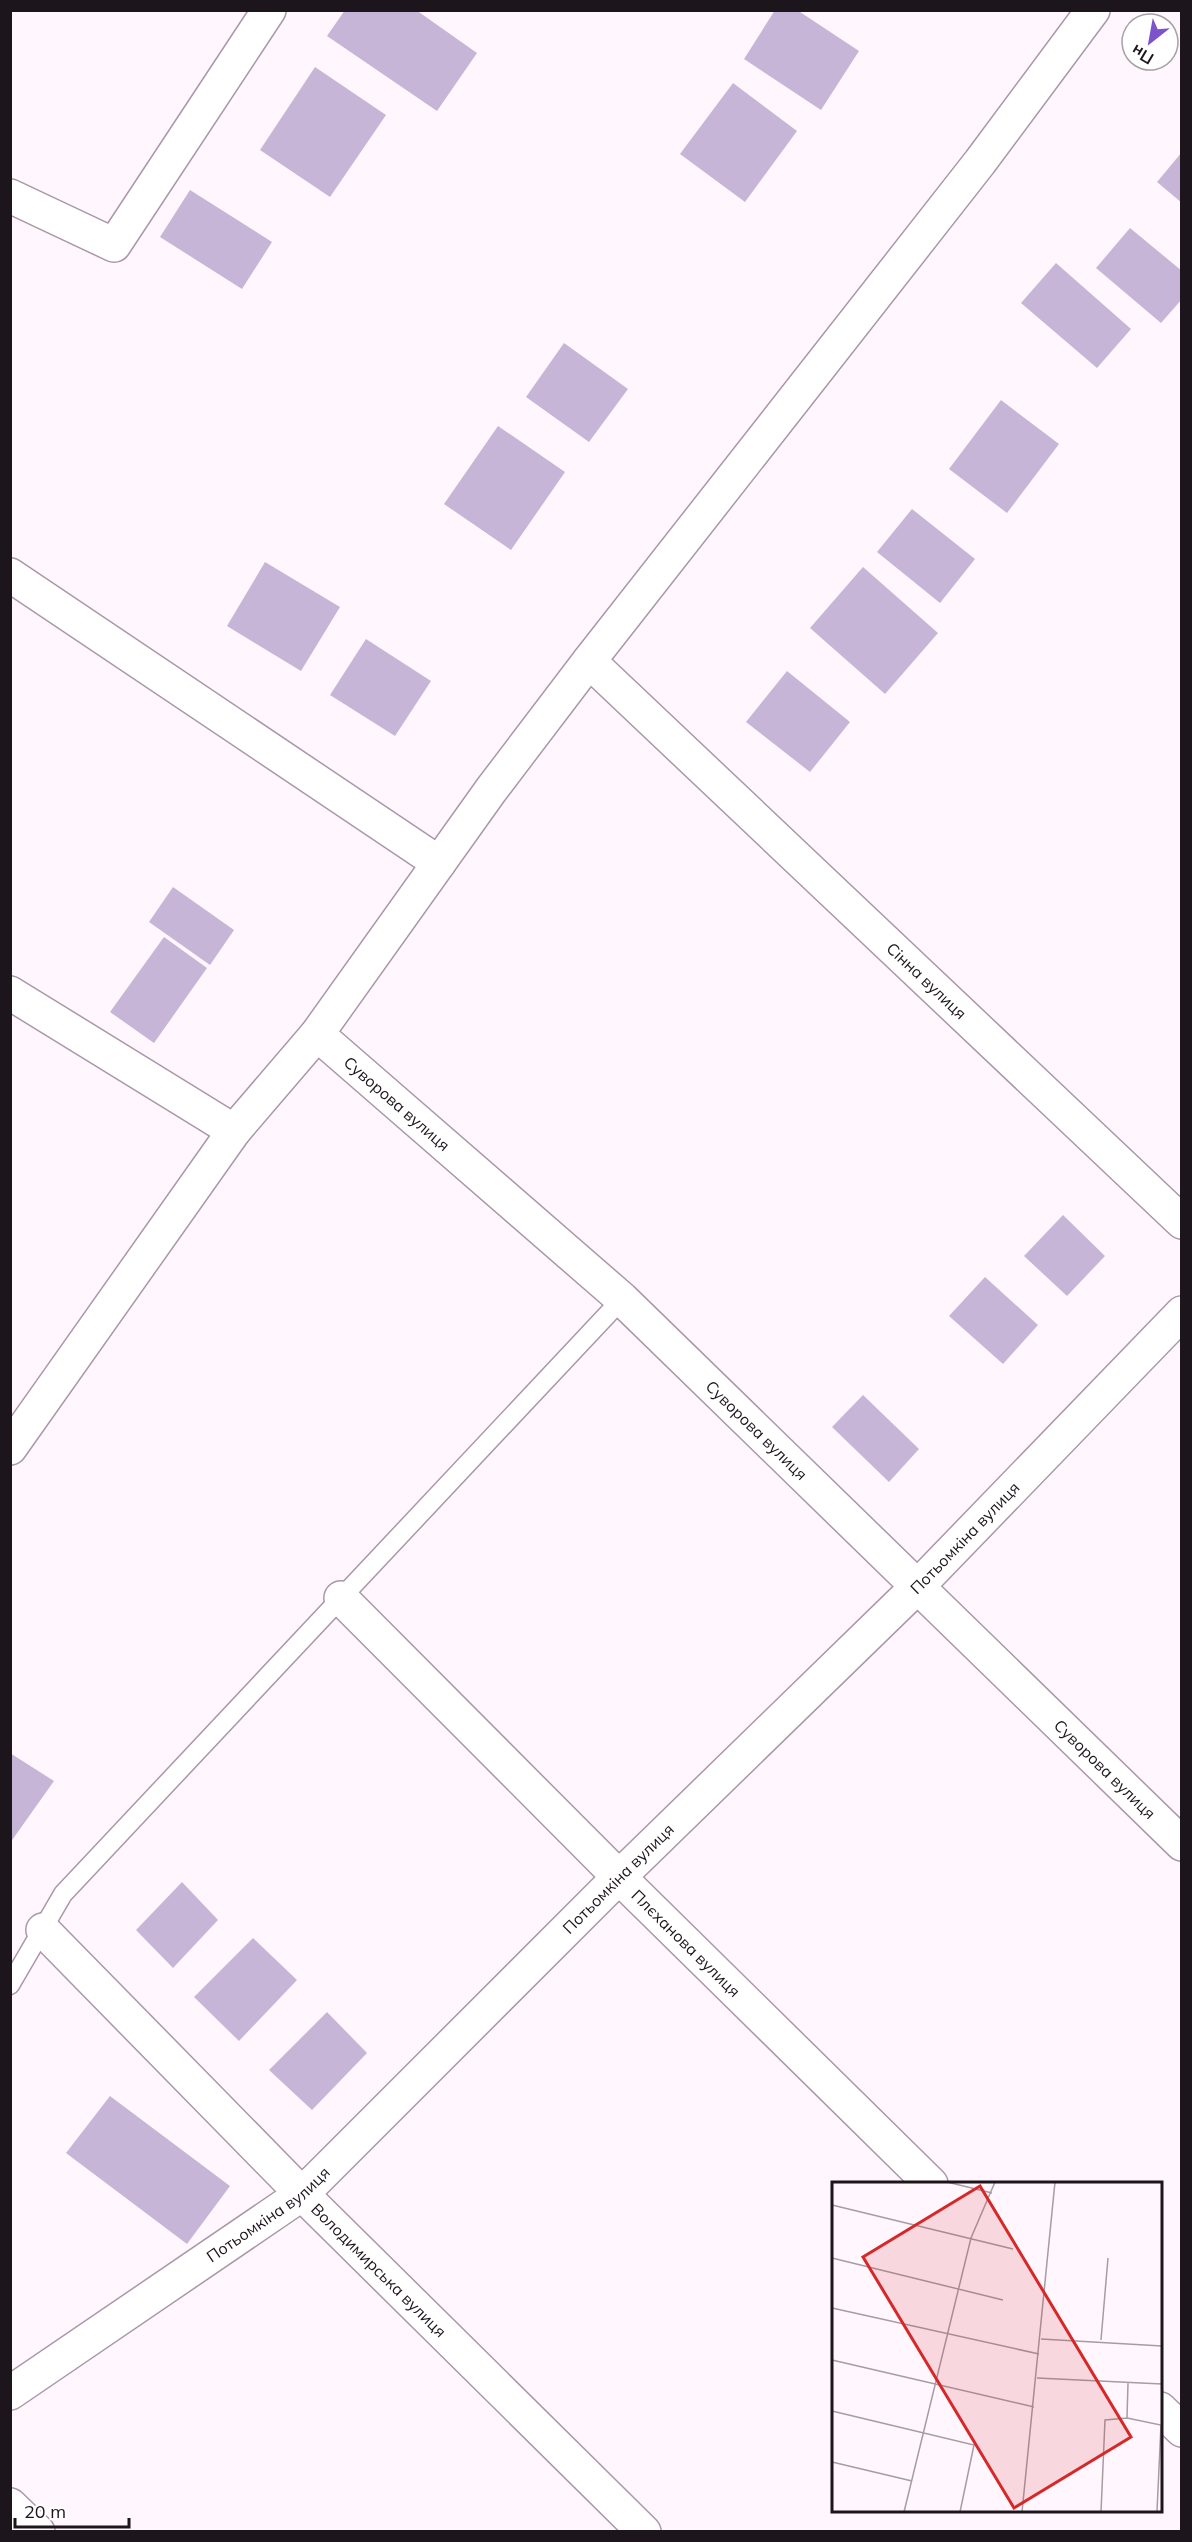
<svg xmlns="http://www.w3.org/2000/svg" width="1192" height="2542" viewBox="0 0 1192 2542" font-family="Mulish,sans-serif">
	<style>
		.building { fill: #c7b5d7 }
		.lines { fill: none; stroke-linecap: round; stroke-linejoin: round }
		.service-casing { stroke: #ab97a9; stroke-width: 21 }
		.minor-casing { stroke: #ab97a9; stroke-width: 36 }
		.service { stroke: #fff; stroke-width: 18 }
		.minor { stroke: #fff; stroke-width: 33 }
		.labels { text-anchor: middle; stroke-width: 4.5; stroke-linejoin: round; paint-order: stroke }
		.street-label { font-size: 16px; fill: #1d151c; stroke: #fff }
		.inset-road { fill: none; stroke: #a59ca4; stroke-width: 1.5 }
		.view { fill: #d62828; fill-opacity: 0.15; stroke: #d62828; stroke-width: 3 }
		.inset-edge { fill: none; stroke: #1d151c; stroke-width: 3 }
	</style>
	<rect width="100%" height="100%" fill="#fff6fe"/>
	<path class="building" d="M345 10H416L477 53 437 111 327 36Z
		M775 10H797L859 51 821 110 744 59Z
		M315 67 386 115 330 197 260 150Z
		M733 83 797 131 745 202 680 154Z
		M1182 152V203L1157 182Z
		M190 190 272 242 242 289 160 237Z
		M1130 228 1182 271V299L1161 323 1096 268Z
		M1056 263 1131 329 1097 368 1021 303Z
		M564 343 628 389 589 442 526 397Z
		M1001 400 1059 444 1007 513 949 469Z
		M498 426 565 472 511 550 444 504Z
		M912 509 975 559 940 603 877 552Z
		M265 562 340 607 301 671 227 626Z
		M863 567 938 633 885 694 810 628Z
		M366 639 431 681 395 736 330 695Z
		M787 671 850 722 810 772 746 722Z
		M173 887 234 930 210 965 149 922Z
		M164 937 207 968 154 1043 110 1012Z
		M1063 1215 1105 1256 1067 1296 1024 1256Z
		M985 1277 1038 1325 1003 1364 949 1316Z
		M863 1395 919 1449 889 1482 832 1427Z
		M10 1753 54 1781 10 1843Z
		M182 1882 218 1920 173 1968 136 1930Z
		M253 1938 297 1980 239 2041 194 1997Z
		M327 2012 367 2053 312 2110 269 2070Z
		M110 2096 230 2186 187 2244 66 2153Z"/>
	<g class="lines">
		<defs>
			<path id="service" d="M10 1985 63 1894 622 1299"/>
			<g id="minor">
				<path d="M10 196 114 245 269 10"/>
				<path d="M10 575 439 863"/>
				<path id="s1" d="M589 661 1182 1222"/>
				<path d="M10 993 234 1131"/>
				<path id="s2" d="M317 1034 622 1299 1182 1844"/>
				<path d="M10 1448 234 1131 317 1034 491 790 589 661 980 162 1093 10"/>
				<path id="s3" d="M341 1598 619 1877 931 2184"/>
				<path id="s4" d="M43 1930 302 2194 644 2532"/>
				<path id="s5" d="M10 2393 302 2194 619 1877 918 1586 1182 1313"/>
				<path d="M1160 2409 1182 2430"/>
				<path d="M10 2505 38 2532"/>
			</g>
		</defs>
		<use href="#service" class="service-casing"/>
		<use href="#minor" class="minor-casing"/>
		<use href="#service" class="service"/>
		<use href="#minor" class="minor"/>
	</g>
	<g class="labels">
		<g class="street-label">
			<text dy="6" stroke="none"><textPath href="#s1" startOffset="465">Сінна вулиця</textPath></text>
			<text dy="6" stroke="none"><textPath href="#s2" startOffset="106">Суворова вулиця</textPath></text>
			<text dy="6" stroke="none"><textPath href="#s2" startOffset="592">Суворова вулиця</textPath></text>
			<text dy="6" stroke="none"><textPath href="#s5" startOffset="1286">Потьомкіна вулиця</textPath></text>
			<text dy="6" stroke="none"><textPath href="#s2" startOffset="1078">Суворова вулиця</textPath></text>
			<text dy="6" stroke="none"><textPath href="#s5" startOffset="800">Потьомкіна вулиця</textPath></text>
			<text dy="6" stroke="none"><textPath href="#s3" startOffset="488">Плєханова вулиця</textPath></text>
			<text dy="6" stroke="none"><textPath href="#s5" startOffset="314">Потьомкіна вулиця</textPath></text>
			<text dy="6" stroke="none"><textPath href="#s4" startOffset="478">Володимирська вулиця</textPath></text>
		</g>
	</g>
	<g transform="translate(832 2182)">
		<rect width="330" height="330" fill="#fff6fe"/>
		<path class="inset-road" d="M115 0 160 11M0 23 181 67M0 76 171 118M0 126 207 172M209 157 330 164M269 158 276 76M0 178 202 225M205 196 330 202M0 229 142 263 128 330M295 236 329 243 325 329M0 280 80 299M72 330 139 56 163 0M190 330 223 0M269 330 273 238 295 236 296 201"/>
		<path class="view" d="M148 4 299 255 182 326 31 75Z"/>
		<rect width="330" height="330" class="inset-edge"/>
	</g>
	<rect width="1192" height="2542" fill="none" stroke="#1d151c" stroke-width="24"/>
	<g transform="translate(1150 42) rotate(211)"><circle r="28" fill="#ffffff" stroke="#a5a1a4" stroke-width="1.5"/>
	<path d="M0-4.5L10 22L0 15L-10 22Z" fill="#7d53cc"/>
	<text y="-9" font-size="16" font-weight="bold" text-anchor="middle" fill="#1d151c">Пн</text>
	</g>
	<path d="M15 2518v9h114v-9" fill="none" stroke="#1d151c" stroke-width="3"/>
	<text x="24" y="2518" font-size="18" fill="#1d151c" stroke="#ffffff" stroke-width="4.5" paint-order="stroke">20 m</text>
</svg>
